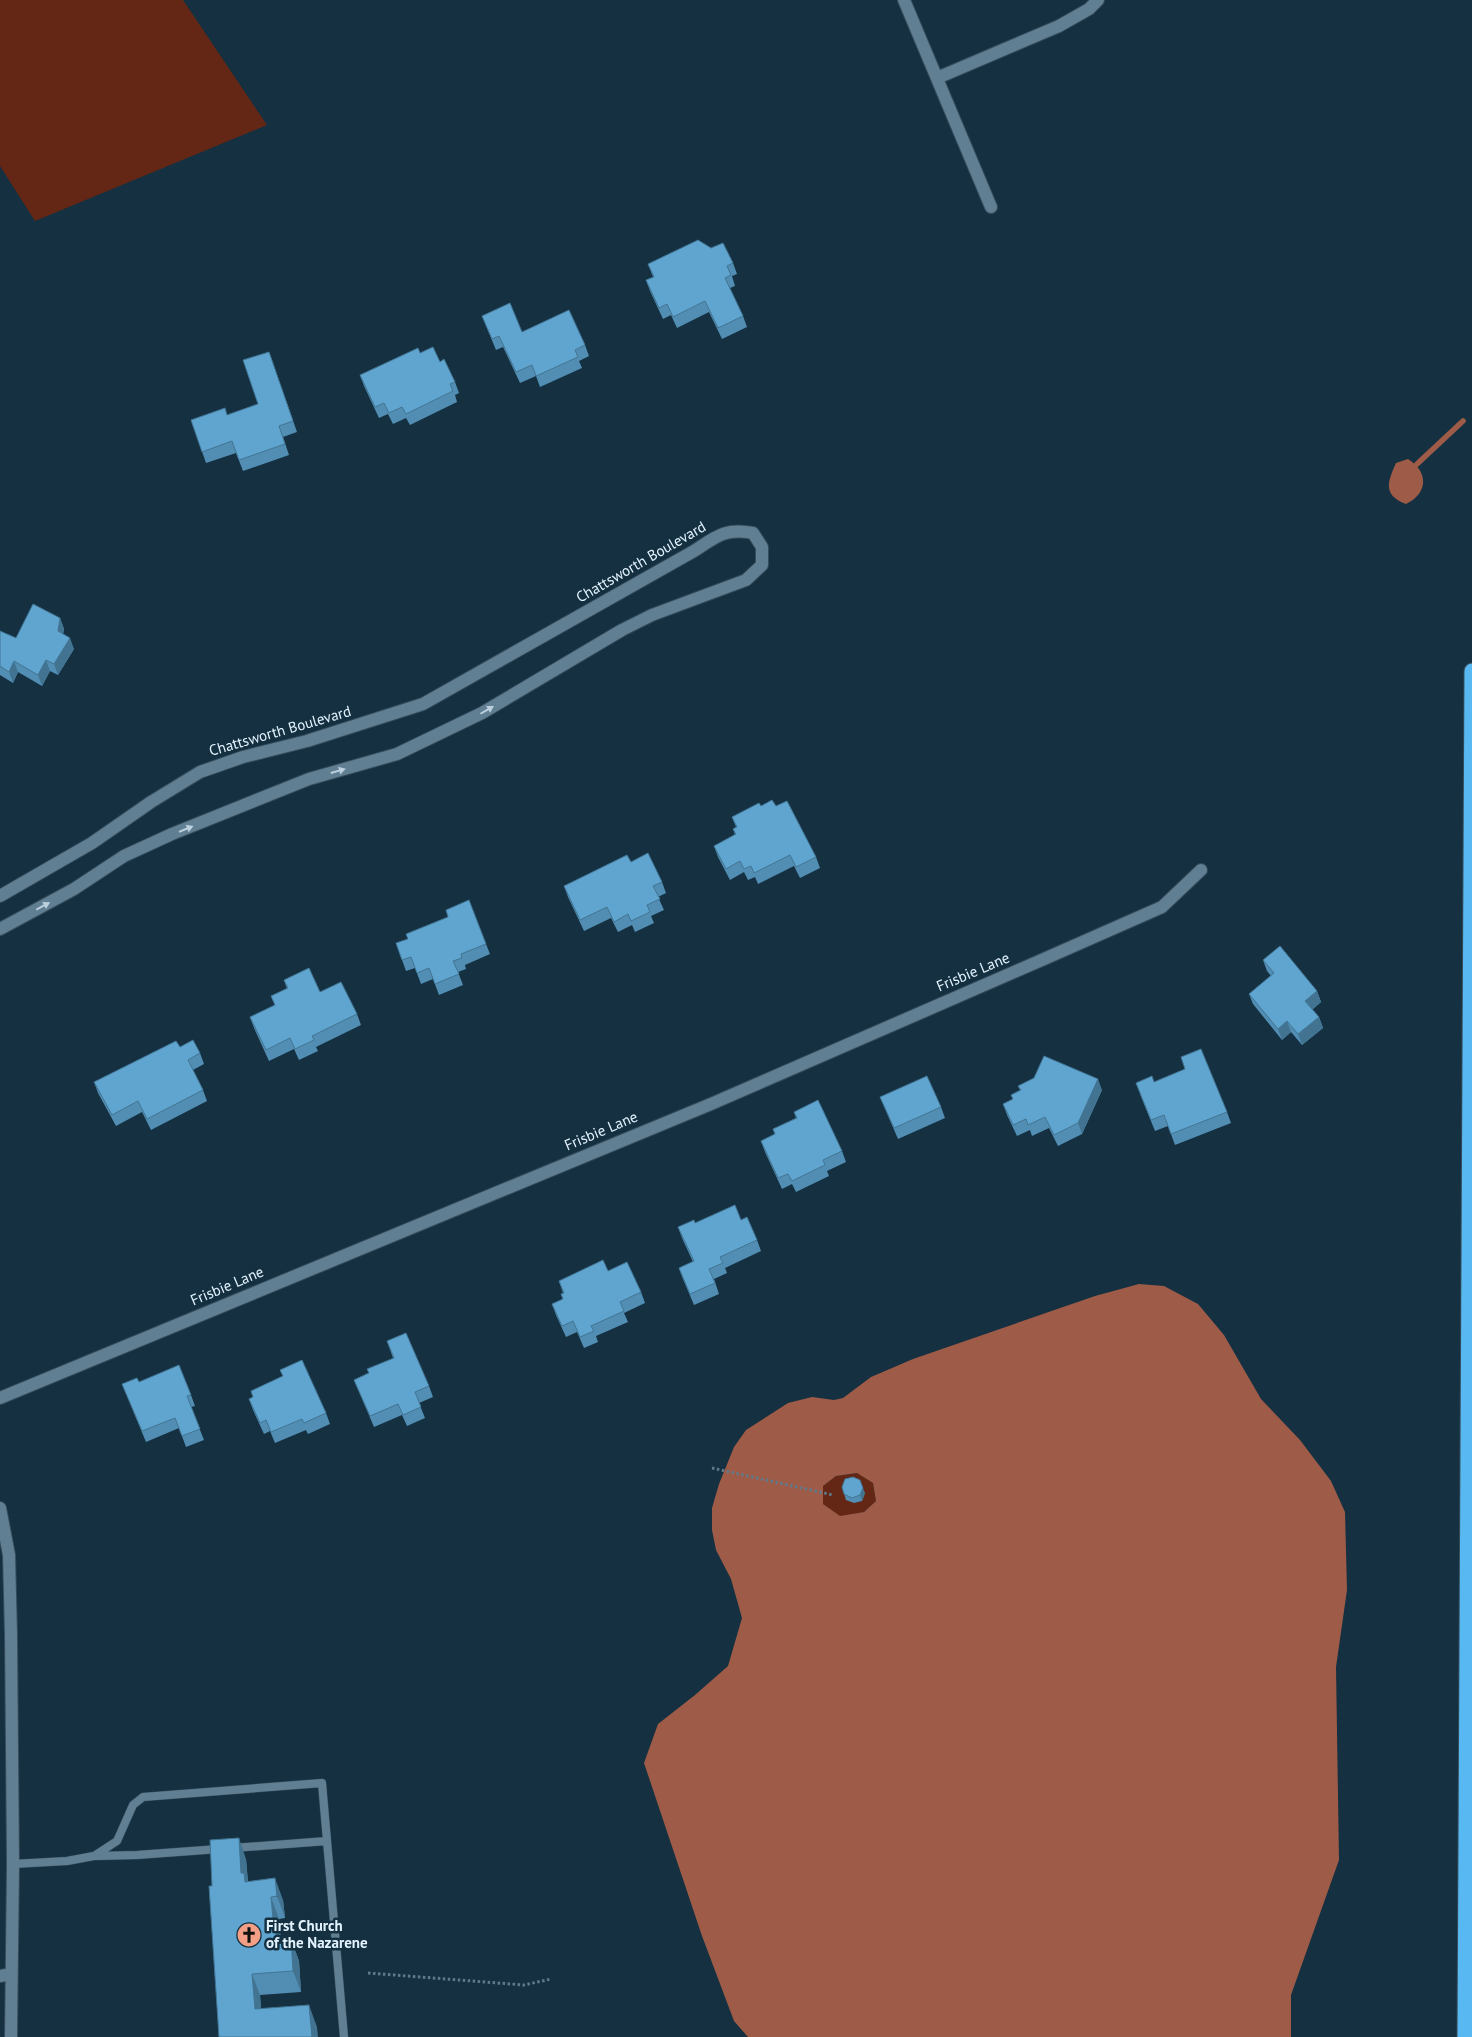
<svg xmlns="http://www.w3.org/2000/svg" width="1472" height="2037" viewBox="0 0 1472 2037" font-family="'PT Sans',sans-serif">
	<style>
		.green { fill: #642715 }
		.water { fill: #9e5b47; fill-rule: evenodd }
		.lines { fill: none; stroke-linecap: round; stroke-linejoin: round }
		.stream { stroke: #9e5b47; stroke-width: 5.5 }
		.service-casing { stroke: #364d5b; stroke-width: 9 }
		.minor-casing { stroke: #364d5b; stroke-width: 14 }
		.tertiary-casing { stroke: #364d5b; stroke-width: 14 }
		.motorway-casing { stroke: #364d5b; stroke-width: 17 }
		.path { stroke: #617988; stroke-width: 3; stroke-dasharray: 2.5 2.5; stroke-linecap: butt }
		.service { stroke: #617f93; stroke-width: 8 }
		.minor { stroke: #617f93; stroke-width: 12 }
		.tertiary { stroke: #617f93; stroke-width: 12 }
		.motorway { stroke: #58b9f2; stroke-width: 15 }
		.wall { fill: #528eb3 }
		.shaded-wall { fill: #427492 }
		.building { fill: #5fa5d0; stroke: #427492 }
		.oneway { fill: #bcd0de }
		.labels { text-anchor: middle; stroke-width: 5; stroke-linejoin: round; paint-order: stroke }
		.street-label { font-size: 15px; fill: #e3f3fe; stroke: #143041 }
		.poi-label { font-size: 15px; font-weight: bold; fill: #e3f3fe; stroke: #143041; text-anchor: start }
	</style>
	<rect width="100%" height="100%" fill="#143041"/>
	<path class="green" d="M0 0H183L267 125 35 221 0 166Z
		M858 1473 873 1483 876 1501 864 1512 840 1517 823 1504V1486L836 1476Z"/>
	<path class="water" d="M1408 459C1429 472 1428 493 1406 504 1383 495 1387 483 1396 463Z
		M1139 1284 1164 1286 1198 1304 1224 1335 1261 1399 1300 1440 1331 1481 1345 1512 1347 1590 1336 1667 1339 1860 1291 1995V2037H748L734 2021 702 1936 644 1763 658 1724 695 1695 728 1666 742 1618 731 1579 716 1550 712 1530V1508L719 1484 734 1447 746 1430 788 1403 812 1397 834 1400 843 1398 871 1377 913 1359 1095 1296ZM857 1473 873 1483 876 1501 864 1512 840 1516 823 1504V1486L836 1476Z"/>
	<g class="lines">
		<path class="stream" d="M1417 464 1463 421"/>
		<defs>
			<path id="service" d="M233 1848 327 1841
				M96 1856 137 1855 219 1849
				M13 1864 67 1861 94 1856 117 1841 133 1805 143 1797 322 1783 344 2037"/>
			<path id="minor" d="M904 0 991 207
				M937 78 1059 26 1089 9 1098 0
				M0 896 92 843 151 802 200 772 243 757 307 741 423 704 694 551C717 536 725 528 753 533L762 547V565L746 580 652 615 622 630 482 713 397 754 309 779 172 834 124 856 74 889 0 929
				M0 1398 711 1104 1044 959 1162 907 1201 870
				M0 1976 11 1974"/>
			<path id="tertiary" d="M0 1508 9 1555 11 1635 13 1864 11 2037"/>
			<path id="motorway" d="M1465 2037 1472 671"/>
		</defs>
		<use href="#service" class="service-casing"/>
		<use href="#minor" class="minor-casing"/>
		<use href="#tertiary" class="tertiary-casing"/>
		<use href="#motorway" class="motorway-casing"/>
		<path class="path" d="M712 1468 833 1495
			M368 1973 524 1985 551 1979"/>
		<use href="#service" class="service"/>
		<use href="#minor" class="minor"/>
		<use href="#tertiary" class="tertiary"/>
		<use href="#motorway" class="motorway"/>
	</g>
	<path class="wall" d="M733 263 737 274 732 276 735 286 730 288 743 316 747 327 722 339 709 312 677 328 671 315 663 319 650 291 646 280 653 277 648 264Z
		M482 316 522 332 585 345 589 356 579 361 582 368 540 387 536 376 520 383 503 347 496 350Z
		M269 352 297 432 283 437 289 455 243 471 236 453 206 463 191 420 227 415 258 404Z
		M420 353 440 362 455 382 459 393 455 395 457 402 410 425 406 418 393 424 388 414 379 418 364 386 360 375Z
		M60 618 64 629 63 634 74 649 58 675 50 671 42 686 18 672 13 683 0 675V631L16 638Z
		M761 806H776L816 857 820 868 800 878 794 866 758 884 755 877 748 880 744 872 730 880 718 857 714 846 735 835 733 829 736 827 732 817Z
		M631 862 662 882 666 893 658 897 664 910 651 916 654 923 635 932 632 925 618 932 611 918 584 931 568 897 564 886Z
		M396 943 486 944 490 954 465 965 466 969 458 972 463 985 439 995 433 979 421 984 415 968 406 971Z
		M1263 960 1317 991 1321 1002 1312 1010 1319 1017 1323 1028 1302 1045 1291 1032 1282 1040 1253 1004 1249 994 1271 976 1267 971Z
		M284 980 320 992 357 1014 361 1025 316 1047 318 1051 299 1060 294 1049 269 1061 254 1028 250 1017 275 1005 271 996 287 989Z
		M180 1047 200 1053 204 1064 193 1070 203 1090 207 1101 151 1130 142 1112 116 1126 98 1093 94 1082Z
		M1154 1082 1227 1112 1231 1123 1175 1145 1168 1126 1155 1131 1140 1094Z
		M1018 1086 1102 1090 1082 1134 1058 1146 1049 1128 1032 1136 1030 1130 1017 1136 1007 1115 1003 1104 1013 1099 1011 1095 1020 1090Z
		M880 1097 941 1107 945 1118 898 1139Z
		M794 1112 842 1151 846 1162 827 1171 829 1176 796 1192 792 1184 782 1189 765 1152 761 1141 775 1134 773 1129 796 1118Z
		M741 1220 757 1240 761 1251 725 1268 727 1273 714 1279 719 1294 694 1305 683 1279 679 1268 693 1262 682 1238 678 1227 695 1223Z
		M608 1271 641 1292 645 1303 624 1313 628 1322 596 1336 598 1342 584 1348 577 1332 566 1337 556 1315 552 1304 563 1299 561 1294 563 1293 559 1281Z
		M387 1341 429 1386 433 1397 419 1403 425 1418 407 1426 402 1415 374 1427 354 1380 368 1373 393 1358Z
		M280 1370 326 1413 330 1424 308 1434 306 1430 275 1443 270 1431 264 1434 253 1410 249 1399 253 1397 251 1391 283 1376Z
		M139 1382 191 1395 195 1406 191 1407 204 1440 186 1447 179 1428 146 1442 122 1384Z
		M842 1487 865 1493 862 1501 854 1503 846 1500Z
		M246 1859 248 1881 283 1900 285 1918 279 1919 281 1940 291 1939 299 1961 301 1992 260 1995 261 2008 317 2027 219 2037 212 1886Z"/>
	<path class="shaded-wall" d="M60 618 64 629 62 642 58 631Z
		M70 638 74 649 58 675 54 664Z
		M46 660 50 671 42 686 38 675Z
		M14 661 18 672 13 683 9 672Z
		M1317 991 1321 1002 1309 1012 1305 1001Z
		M1319 1017 1323 1028 1302 1045 1298 1034Z
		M1287 1021 1291 1032 1282 1040 1278 1029Z
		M1098 1079 1102 1090 1082 1134 1078 1123Z
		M863 1488 865 1493 862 1501 860 1495Z
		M239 1838 246 1859 248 1885 252 1903 241 1873Z
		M275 1878 283 1900 285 1918 277 1896Z
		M271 1897 279 1919 281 1943 277 1940 274 1929Z
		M291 1939 299 1961 301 1992 293 1971Z
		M252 1974 260 1995 263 2030 255 2009Z
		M309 2005 317 2027 318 2037H312Z"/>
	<path class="building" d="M698 240 711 248 723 243 733 263 727 266 731 275 725 278 743 316 718 328 705 301 673 317 667 304 659 308 646 280 654 277 648 264Z
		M510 303 522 332 569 310 585 345 575 350 578 357 536 376 532 365 516 372 499 336 492 339 482 316Z
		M433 347 440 362 444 359 455 382 450 384 453 391 406 414 402 407 389 413 384 403 375 407 360 375 418 348 420 353Z
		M269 352 293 421 279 426 285 444 239 460 232 441 202 452 191 420 225 408 227 415 258 404 243 360Z
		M33 604 60 618 58 631 70 638 54 664 46 660 38 675 14 661 9 672 0 666V631L16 638Z
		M772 800 776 806 787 801 816 857 796 867 790 855 754 873 751 866 744 869 740 861 726 869 714 846 736 834 733 829 737 827 732 817 759 803 761 806Z
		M648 853 662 882 653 886 660 899 647 905 650 912 631 921 628 914 614 922 607 907 580 920 564 886 627 855 631 862Z
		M469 900 486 944 461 954 462 958 453 961 459 974 435 984 429 968 417 973 411 957 402 960 396 943 408 939 406 934 448 917 446 910Z
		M1280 946 1317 991 1305 1001 1319 1017 1298 1034 1287 1021 1278 1029 1249 994 1274 973 1263 960Z
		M309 968 320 992 341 982 357 1014 312 1036 314 1040 295 1049 290 1038 266 1050 250 1017 275 1005 271 996 288 988 284 980Z
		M193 1040 200 1053 188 1060 203 1090 147 1119 138 1101 112 1115 94 1082 176 1041 180 1047Z
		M1201 1049 1227 1112 1171 1134 1164 1115 1151 1120 1136 1083 1152 1076 1154 1082 1185 1069 1181 1057Z
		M1044 1056 1098 1079 1078 1123 1054 1135 1045 1117 1028 1125 1026 1119 1013 1125 1003 1104 1013 1099 1011 1095 1021 1090 1018 1086 1034 1078Z
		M927 1076 941 1107 894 1128 880 1097Z
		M818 1100 842 1151 823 1160 825 1165 792 1181 788 1174 778 1178 761 1141 775 1134 773 1129 797 1118 794 1112Z
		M735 1205 741 1220 747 1217 757 1240 720 1257 723 1263 709 1269 715 1283 690 1294 679 1268 694 1261 678 1227 694 1220 695 1223Z
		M603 1260 608 1271 627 1262 641 1292 620 1302 624 1311 591 1326 594 1331 580 1337 573 1321 562 1326 552 1304 563 1299 561 1294 564 1293 559 1281Z
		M406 1333 429 1386 415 1392 421 1407 403 1415 398 1404 370 1416 354 1380 369 1373 367 1369 394 1358 387 1341Z
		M302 1360 326 1413 304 1423 302 1419 271 1432 266 1420 260 1423 249 1399 253 1397 251 1391 283 1376 280 1370Z
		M179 1365 191 1395 187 1396 200 1429 182 1436 175 1418 142 1431 122 1384 137 1378 139 1382Z
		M853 1477 860 1480 863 1488 860 1495 852 1498 844 1494 842 1487 845 1479Z
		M239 1838 241 1873H244L245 1882 275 1878 277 1896 271 1897 274 1929H276L277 1940 291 1939 293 1971 252 1974 255 2009 309 2005 312 2037H219L209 1886H212L210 1840Z"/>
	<defs><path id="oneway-solid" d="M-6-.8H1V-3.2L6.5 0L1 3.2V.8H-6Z" transform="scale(1.25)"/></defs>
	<g class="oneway">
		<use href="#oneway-solid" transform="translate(487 710) rotate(-30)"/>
		<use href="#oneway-solid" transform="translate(338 771) rotate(-16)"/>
		<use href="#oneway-solid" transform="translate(186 829) rotate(-22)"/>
		<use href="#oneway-solid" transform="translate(43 906) rotate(-28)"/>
	</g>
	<defs>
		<symbol id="church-disc" viewBox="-11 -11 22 22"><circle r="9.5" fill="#f39f85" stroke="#143041"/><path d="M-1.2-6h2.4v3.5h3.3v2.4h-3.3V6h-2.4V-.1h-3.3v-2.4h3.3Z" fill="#111"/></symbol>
	</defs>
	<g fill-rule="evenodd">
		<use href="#church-disc" x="235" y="1921" width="28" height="28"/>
	</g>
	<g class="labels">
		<g class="street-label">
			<text transform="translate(641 562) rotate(-30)" y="5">Chattsworth Boulevard</text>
			<text transform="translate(280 731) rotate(-16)" y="5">Chattsworth Boulevard</text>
			<text transform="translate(973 972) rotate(-23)" y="5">Frisbie Lane</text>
			<text transform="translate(601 1131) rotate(-23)" y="5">Frisbie Lane</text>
			<text transform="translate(227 1286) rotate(-23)" y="5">Frisbie Lane</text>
		</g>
		<g class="poi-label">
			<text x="266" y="1931">First Church<tspan x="266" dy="17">of the Nazarene</tspan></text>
		</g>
	</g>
</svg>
